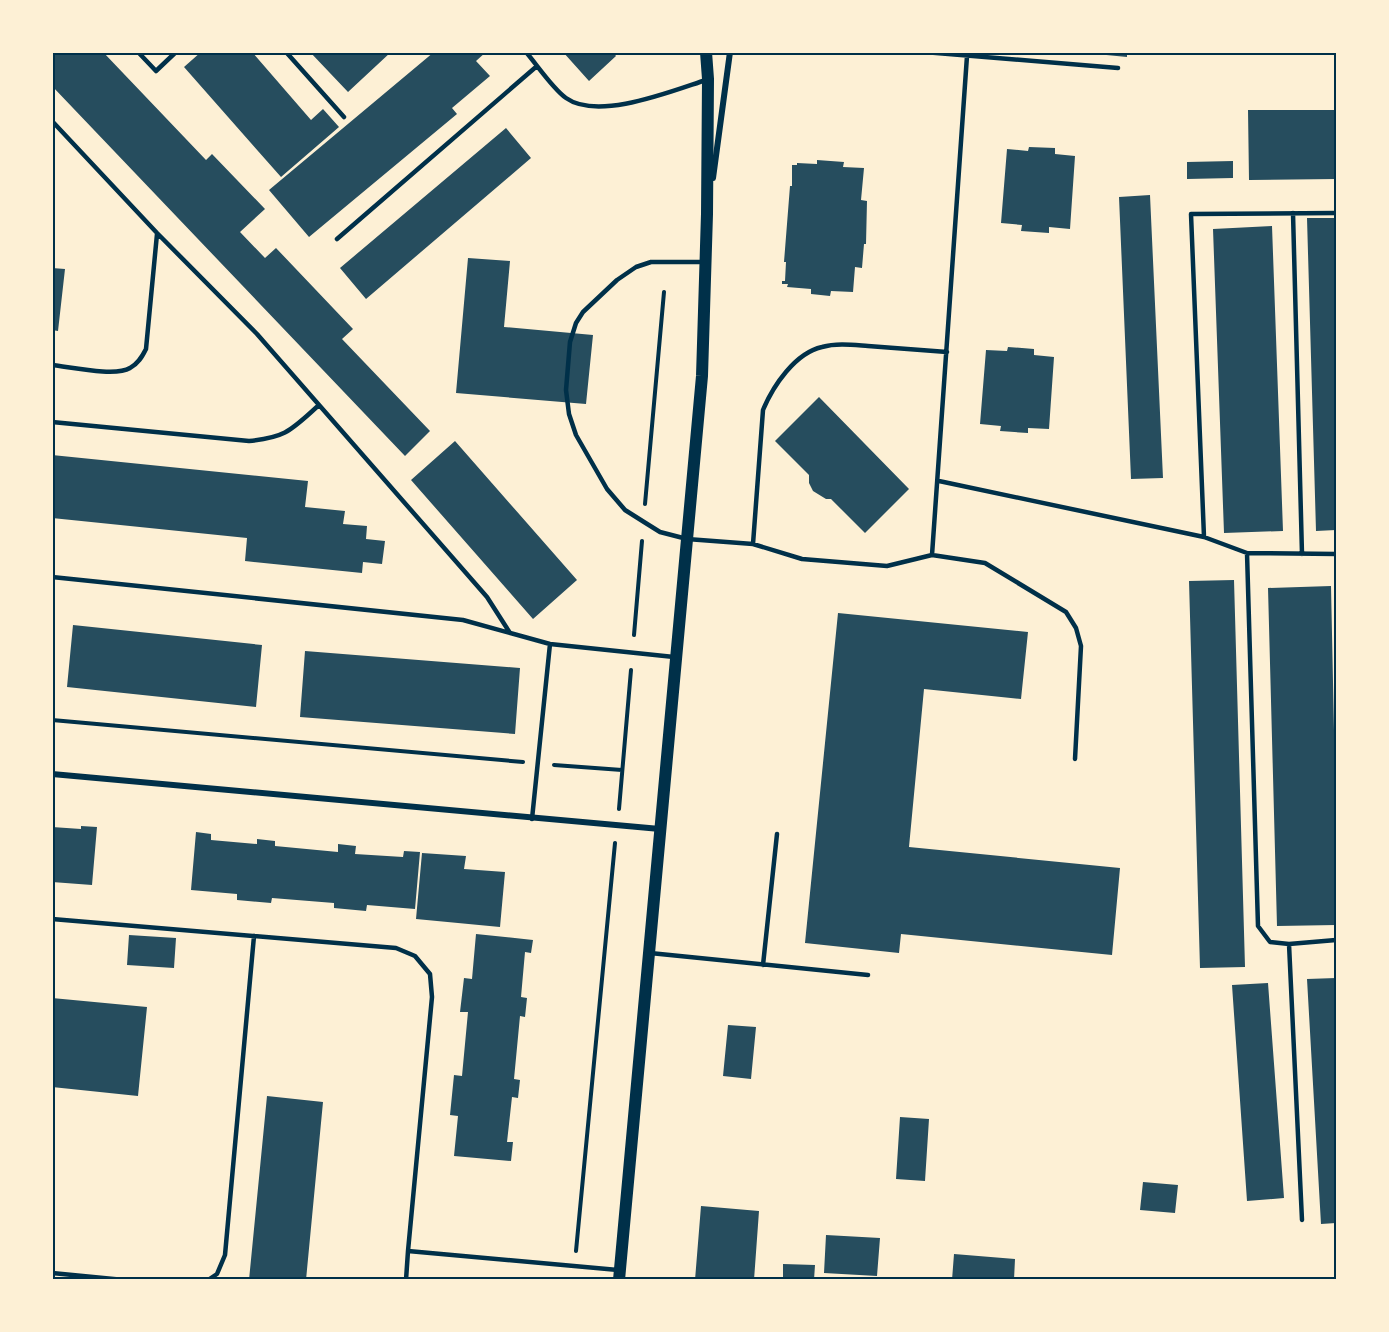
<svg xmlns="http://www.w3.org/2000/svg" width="1389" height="1332" viewBox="0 0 1389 1332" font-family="Ubuntu,sans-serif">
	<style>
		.building { fill: #264d5e }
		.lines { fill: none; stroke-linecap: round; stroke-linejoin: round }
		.path { stroke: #003049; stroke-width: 4 }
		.service { stroke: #003049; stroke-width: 4.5 }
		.minor { stroke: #003049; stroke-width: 6 }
		.secondary { stroke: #003049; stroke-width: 12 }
		.neatline { fill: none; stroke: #003049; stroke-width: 2 }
	</style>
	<rect width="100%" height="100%" fill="#fdf0d5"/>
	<path class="building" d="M52 52H103L206 160 212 154 265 209 240 232 265 258 276 248 353 329 342 339 430 431 405 456 52 86Z
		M201 52H252L311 120 323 109 339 127 281 177 184 67Z
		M310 52H391L348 92Z
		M434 52H486L476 61 490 76 452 108 457 114 309 237 269 190Z
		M563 52H613L616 56 589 81Z
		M1096 52H1127V57L1096 54Z
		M1248 110H1336V179L1249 180Z
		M506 128 531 158 366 299 340 268Z
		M1029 147 1055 148V154L1075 156 1070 229 1049 227V233L1021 231 1022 225 1001 223 1007 149 1028 151Z
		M817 160 844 162 843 167 864 168 861 200 867 201 866 244H864L862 268 855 267 853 292 831 291 830 296 811 294V289L787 287 788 284H782V281H785L786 262H784L790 186H792V165H797V163L817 164Z
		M1233 161V178L1187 179V162Z
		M1150 195 1163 478 1131 479 1119 197Z
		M1307 218H1336V530L1316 531Z
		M1272 226 1283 531 1224 533 1213 229Z
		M468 258 510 261 504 327 593 335 586 404 456 393Z
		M52 268 65 269 58 331 52 330Z
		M1008 347 1034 349V355L1054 357 1049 429 1028 428V433L1000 431 1001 426 980 424 986 350 1007 351Z
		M819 397 909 489 865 533 831 499H826L813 491 809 483V475L775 441Z
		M455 441 577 580 533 619 411 480Z
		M52 455 308 481 305 507 345 511 343 524 367 526 366 539 385 541 382 564 363 562 362 573 245 561 247 538 52 518Z
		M1234 580 1245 967 1200 968 1189 581Z
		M1331 586 1336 826V925L1277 926 1268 588Z
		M838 613 1028 632 1021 699 924 689 909 847 1120 868 1112 955 901 934 899 953 805 943Z
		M73 625 262 645 256 707 67 687Z
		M305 651 520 668 515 734 300 717Z
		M81 826 97 827 92 885 52 882V827L81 829Z
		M196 832 211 834V840L257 844V839L275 841V846L338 852V844L356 846 355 854 403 857 404 851 420 852 415 909 367 905 366 911 334 908V903L272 898 271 903 237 900V894L191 890Z
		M422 853 466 856 464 869 505 872 500 927 416 919Z
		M476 934 533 940 531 953 525 952 521 997 527 998 525 1017 520 1016 514 1079 520 1080 518 1098 512 1097 507 1142H513L511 1161 454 1156 458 1116 450 1115 454 1075 462 1076 468 1012H460L464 978 472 979Z
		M129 935 176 938 174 968 127 965Z
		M1336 978V1223L1321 1224 1307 979Z
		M1268 983 1284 1198 1247 1201 1232 985Z
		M52 998 147 1007 138 1096 52 1087Z
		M728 1025 756 1027 751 1079 723 1076Z
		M267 1096 323 1102 306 1280H249Z
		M900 1117 929 1119 925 1181 896 1179Z
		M1143 1182 1178 1185 1175 1213 1140 1210Z
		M701 1206 759 1211 754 1280H695Z
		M826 1235 880 1238 877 1276 824 1273Z
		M954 1254 1015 1259 1014 1280H952Z
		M783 1264 815 1265 814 1280H783Z"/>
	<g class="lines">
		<path class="path" d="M645 504 664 292
			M634 635 642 541
			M52 720 523 762
			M554 765 622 770
			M619 809 631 670
			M576 1251 615 843"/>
		<path class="service" d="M138 52 156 71 176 52
			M286 52 344 117
			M526 52C537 65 553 89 566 98 598 121 672 91 706 80
			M924 52 1118 68
			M52 121 157 233 257 334 487 597 510 633
			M1293 213 1302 554
			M337 239 537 66
			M706 262H651L636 267 617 280 583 312 576 323 570 342 566 390 569 414 576 435 607 489 625 510 644 522 660 532 687 539 753 544 802 559 887 566 932 555 967 56
			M52 365C71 367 115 377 130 368 138 364 142 357 146 349L157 234
			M52 422 249 441C287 437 291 430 319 405
			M939 481 1204 537
			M753 544 763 410C773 386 795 353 822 347 837 343 853 345 868 346 894 348 920 350 947 352
			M1247 553 1204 537 1191 214 1336 213
			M1336 554 1247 553 1258 926 1270 942 1289 944 1336 940
			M932 555 985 563 1066 612 1076 628 1081 646 1075 759
			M52 577 463 620 550 644 674 657
			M532 819 550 644
			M52 919 396 948 415 956 430 974 432 997 408 1251 618 1270
			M1289 944 1302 1220
			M650 953 868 975
			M763 965 777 834
			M52 1273 124 1280
			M208 1280 217 1274 225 1255 254 936
			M406 1280 408 1251"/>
		<path class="minor" d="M713 178 730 52
			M52 774 660 829"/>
		<path class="secondary" d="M619 1280 702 376 707 214 708 79 706 52"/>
	</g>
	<rect width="1389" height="1332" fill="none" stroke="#fdf0d5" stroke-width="108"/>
	<rect x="54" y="54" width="1281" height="1224" class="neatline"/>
</svg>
